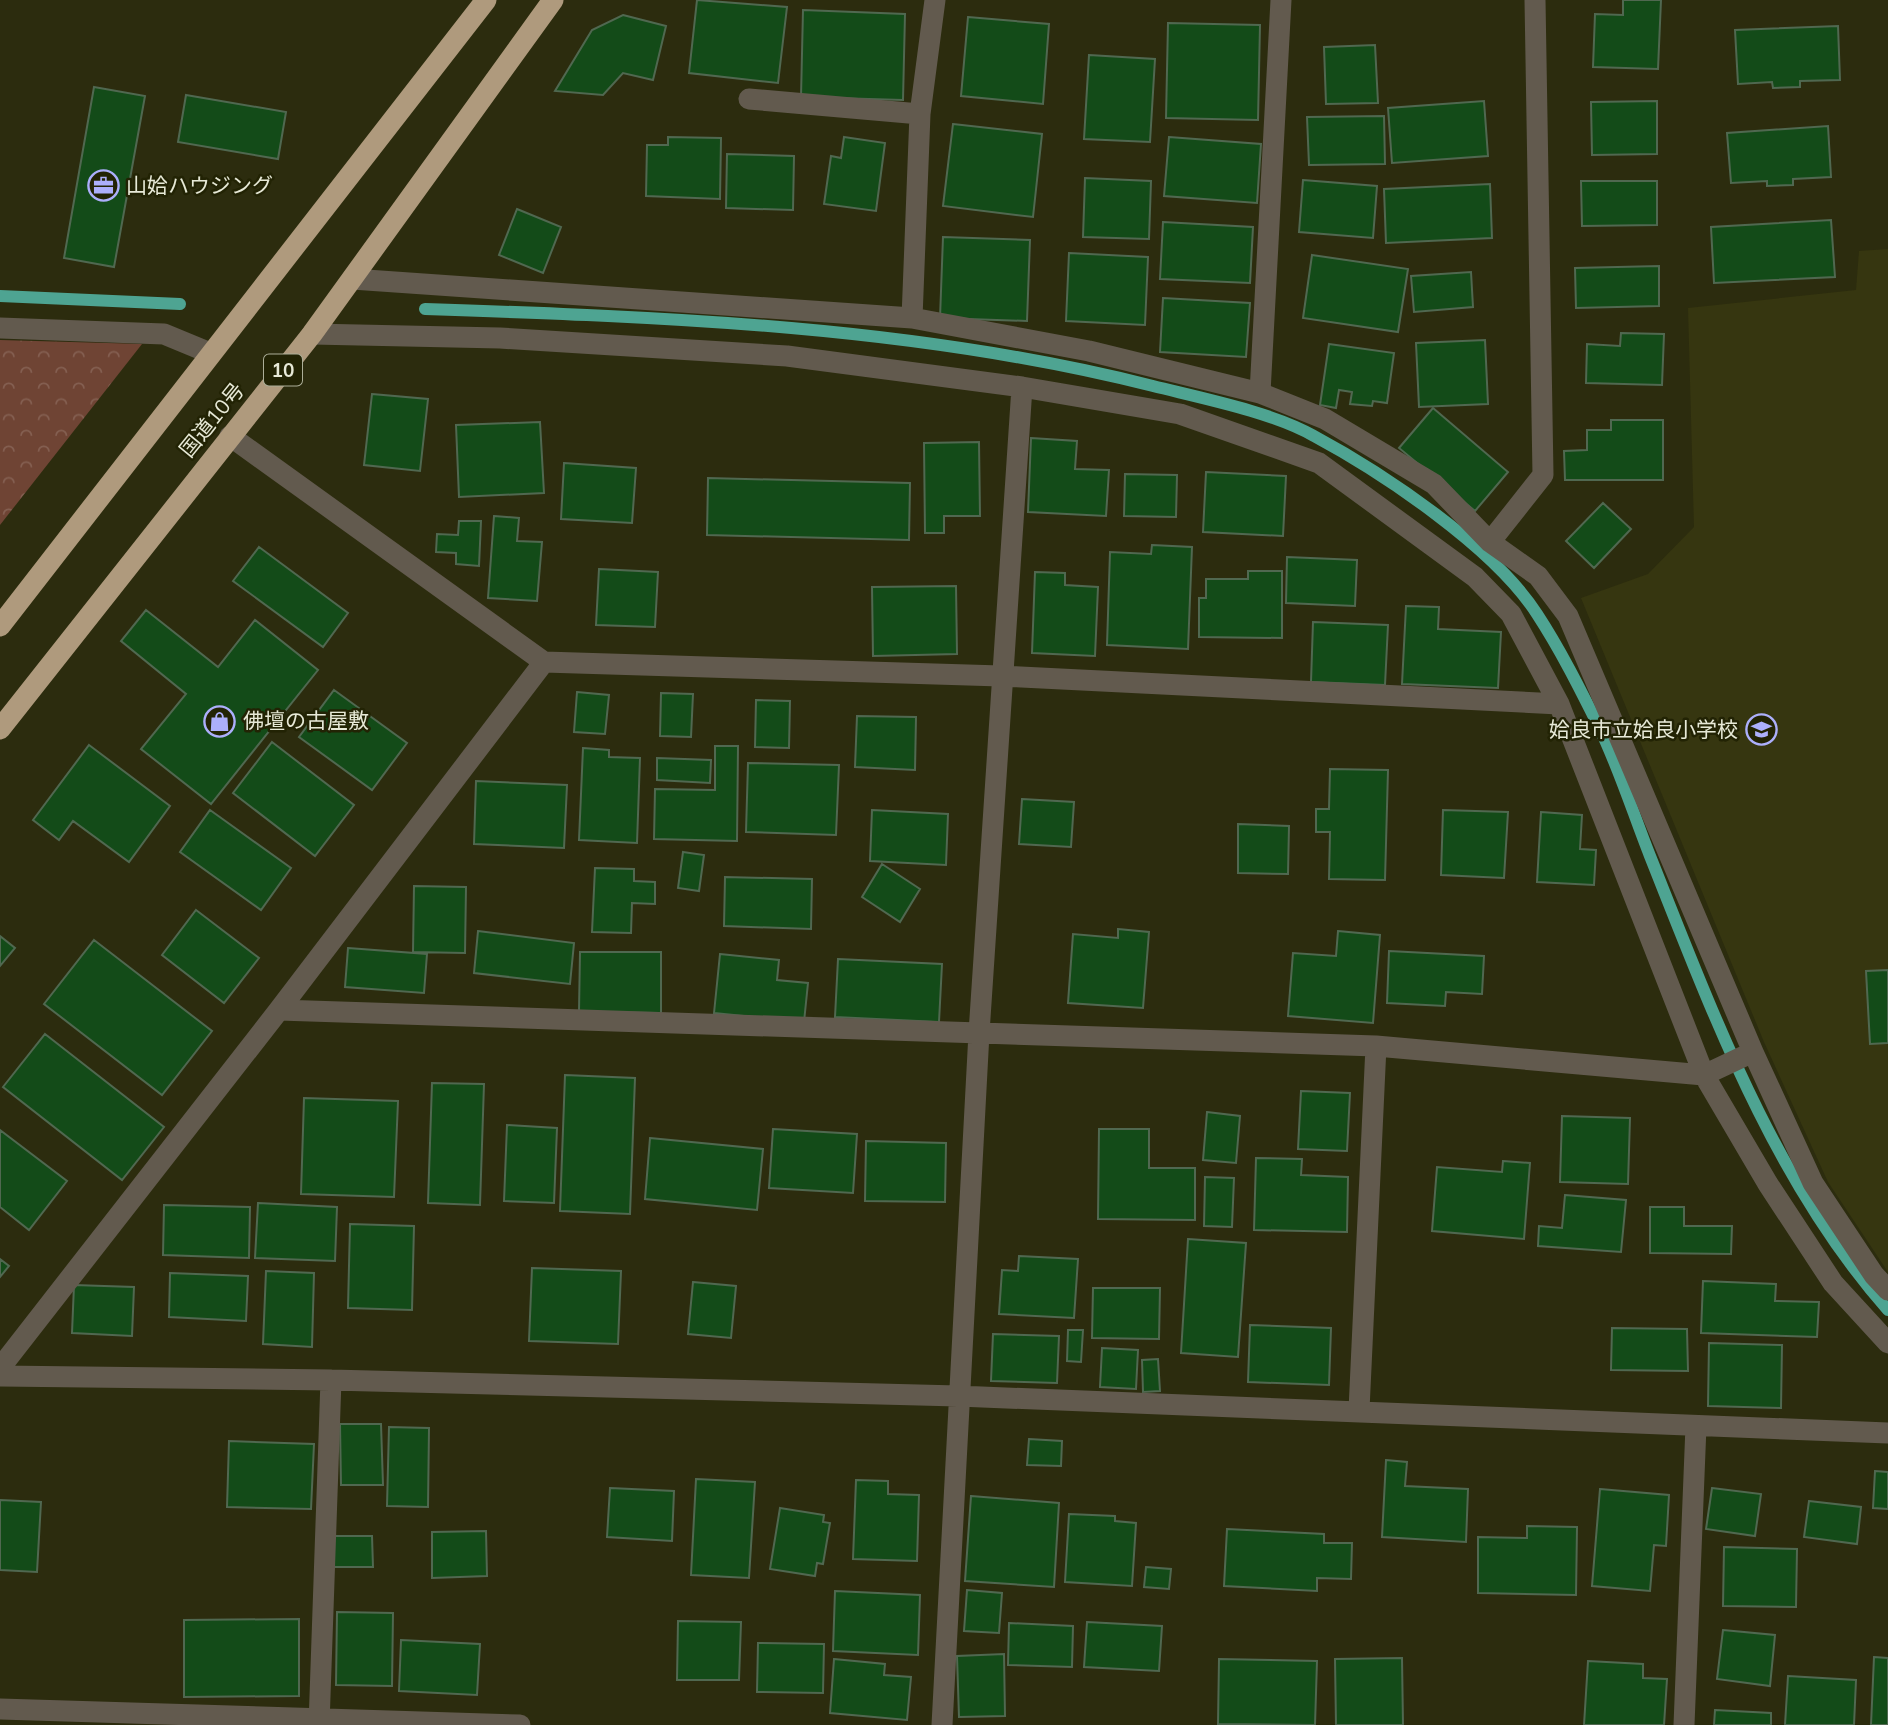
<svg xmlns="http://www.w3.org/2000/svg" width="1888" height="1725" viewBox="0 0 1888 1725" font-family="Mulish,'Noto Sans JP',sans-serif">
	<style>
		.built { fill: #363610 }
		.park { fill: url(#park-crowns) }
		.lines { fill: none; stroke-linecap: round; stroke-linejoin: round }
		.stream { stroke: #4ea492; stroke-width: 12 }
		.building { fill: #134b18; stroke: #506850; stroke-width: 2 }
		.minor { stroke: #625a4e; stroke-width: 21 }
		.highway { stroke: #af9a7d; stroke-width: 21 }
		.labels { text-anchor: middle; stroke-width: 5; stroke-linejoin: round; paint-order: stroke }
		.shield { fill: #222304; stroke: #acae98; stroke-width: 2 }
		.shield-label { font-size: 19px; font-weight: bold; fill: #e7e9d7 }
		.poi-label { font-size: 21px; fill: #e7e9d7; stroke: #222304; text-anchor: start }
		.street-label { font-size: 21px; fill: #e7e9d7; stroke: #222304 }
	</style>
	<defs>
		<pattern id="park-crowns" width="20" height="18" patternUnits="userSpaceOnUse" patternTransform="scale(1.75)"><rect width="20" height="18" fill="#6f4434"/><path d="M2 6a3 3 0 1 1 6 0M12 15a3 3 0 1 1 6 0" fill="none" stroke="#845f51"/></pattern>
	</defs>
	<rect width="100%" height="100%" fill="#2c2c0e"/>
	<path class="built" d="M1888 249V1272L1828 1182 1764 1042 1581 598 1648 574 1694 527 1688 308 1856 290 1859 251Z"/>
	<path class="park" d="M0 340 142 344 0 525Z"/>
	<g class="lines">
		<path class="stream" d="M0 296 180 304
			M425 309C668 317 916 326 1153 386 1201 398 1272 412 1314 436 1383 473 1495 548 1537 614 1560 649 1580 689 1599 727 1619 768 1633 813 1650 856 1713 1014 1774 1181 1888 1310"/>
	</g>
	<path class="building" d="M697 0 787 7 778 83 689 73Z
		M1623 0H1661L1658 69 1593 67 1595 14 1623 15Z
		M803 10 905 14 903 100 801 97Z
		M623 15 666 26 653 80 623 73 603 95 555 91 592 30Z
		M968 17 1049 24 1043 104 961 96Z
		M1168 23 1260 25 1258 120 1166 118Z
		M1838 26 1840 80 1800 81V87L1773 88 1772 82 1738 84 1735 30Z
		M1375 45 1378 103 1326 104 1324 47Z
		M1089 55 1155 59 1150 142 1084 139Z
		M94 87 145 96 114 267 64 258Z
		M186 95 286 112 278 159 178 142Z
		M1484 101 1488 156 1392 163 1388 108Z
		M1657 101V154L1592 155 1591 102Z
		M1384 116 1385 164 1309 165 1307 117Z
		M953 124 1042 134 1033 217 943 206Z
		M1828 126 1831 177 1793 179V185L1767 186V181L1731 183 1727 133Z
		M668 137 721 138 720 199 646 196 647 145H668Z
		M844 137 885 143 876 211 824 204 831 156 841 158Z
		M1169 137 1261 144 1257 203 1164 196Z
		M727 154 794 156 793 210 726 208Z
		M1085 178 1151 181 1149 239 1083 237Z
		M1303 180 1377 186 1373 238 1299 232Z
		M1581 181H1657V225L1582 226Z
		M1490 184 1492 238 1386 243 1384 189Z
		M517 209 561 227 543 273 499 255Z
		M1831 220 1835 277 1714 283 1711 227Z
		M1163 222 1253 227 1250 283 1160 279Z
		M943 237 1030 240 1027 321 940 318Z
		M1069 253 1148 257 1145 325 1066 321Z
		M1312 255 1408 269 1398 332 1303 318Z
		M1659 266V306L1576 308 1575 268Z
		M1471 272 1473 307 1414 312 1411 276Z
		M1163 298 1250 303 1246 357 1160 352Z
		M1621 333 1664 334 1662 385 1586 383 1587 344 1620 346Z
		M1485 340 1488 404 1419 407 1416 343Z
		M1329 344 1394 353 1387 403 1373 401 1372 406 1350 404 1352 392 1339 390 1336 408 1320 405Z
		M372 394 428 399 420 471 364 465Z
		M1433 408 1508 472 1475 511 1399 448Z
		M1611 420H1663V480H1565L1564 451 1587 450V430H1611Z
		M540 422 544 493 459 497 456 425Z
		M1031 438 1077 441 1075 469 1109 470 1106 516 1028 512Z
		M979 442 980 516H944V533H925L924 443Z
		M564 463 636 468 632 523 561 519Z
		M1206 472 1286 476 1283 536 1203 532Z
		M1125 474 1177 475 1176 517 1124 516Z
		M708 478 910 483 909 540 707 535Z
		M1603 503 1631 529 1594 568 1566 541Z
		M494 516 519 518 517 541 542 542 537 601 488 598Z
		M459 521H481L479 566 456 564V553L436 552 437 534 458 535Z
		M1152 545 1192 547 1188 649 1107 645 1110 552 1151 554Z
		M259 547 348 613 323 647 233 581Z
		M1287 557 1357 560 1355 606 1286 603Z
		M599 569 658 572 655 627 596 625Z
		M1248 571H1282V638L1199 637V598H1206V579H1248Z
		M1035 572 1065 573V585L1098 587 1095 656 1032 653Z
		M956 586 957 654 873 656 872 587Z
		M1406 606 1439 607 1438 629 1501 632 1498 688 1402 684Z
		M146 610 218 667 255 620 318 670 211 804 141 749 186 694 121 641Z
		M1313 622 1388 625 1385 685 1311 682Z
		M334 690 407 743 372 790 299 737Z
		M577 692 609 695 605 734 574 732Z
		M661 693 693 694 691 737 660 736Z
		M756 700 790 701 789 748 755 747Z
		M857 716 916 717 915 770 855 767Z
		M272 742 354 805 315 856 233 793Z
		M89 745 170 806 129 862 73 821 59 840 33 820Z
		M715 746H738L737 841 654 839 655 789 715 790Z
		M583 748 609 750V757L640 758 637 843 579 840Z
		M657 758 711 760 710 783 657 780Z
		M748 763 839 765 836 835 746 832Z
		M1330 769 1388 770 1385 880 1329 879 1330 832H1316V809H1329Z
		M476 781 567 785 564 848 474 844Z
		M1022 799 1074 802 1071 847 1019 844Z
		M210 810 291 868 261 910 180 852Z
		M872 810 948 814 946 865 870 861Z
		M1443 810 1508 812 1504 878 1441 875Z
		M1541 812 1582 815 1580 849 1596 850 1594 885 1537 882Z
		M1238 824 1289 826 1288 874 1238 873Z
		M683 852 704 855 699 891 678 888Z
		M882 864 920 889 900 922 862 897Z
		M595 868 634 869V881L655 882V904L632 903 631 933 592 932Z
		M725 877 812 879 811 929 724 926Z
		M414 886 466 887 465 953 413 952Z
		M196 910 259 958 224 1003 162 955Z
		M1118 929 1149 932 1143 1008 1068 1003 1073 934 1118 938Z
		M478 931 574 943 570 984 474 973Z
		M1338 931 1380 935 1373 1023 1288 1016 1293 953 1336 956Z
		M0 936 15 948 0 966Z
		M94 940 212 1031 162 1095 44 1004Z
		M348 948 427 954 424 993 345 987Z
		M1389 951 1484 956 1482 994 1446 992 1445 1006 1387 1003Z
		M580 952H661V1013L579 1012Z
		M720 954 779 960 777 980 808 983 804 1022 714 1013Z
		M838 959 942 964 939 1022 835 1017Z
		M1888 970V1043L1870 1044 1866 971Z
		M45 1034 164 1127 122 1180 3 1087Z
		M565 1075 635 1078 630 1214 560 1211Z
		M432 1083 484 1084 480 1205 428 1203Z
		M1301 1091 1350 1093 1347 1151 1298 1149Z
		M304 1098 398 1101 394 1197 301 1194Z
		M1207 1112 1240 1116 1236 1163 1203 1160Z
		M1562 1116 1630 1118 1628 1184 1560 1182Z
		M507 1125 557 1128 554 1203 504 1201Z
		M773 1129 857 1134 853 1193 769 1188Z
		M1099 1129H1149V1168H1195V1220L1098 1219Z
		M0 1130 67 1181 29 1230 0 1207Z
		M650 1138 763 1149 757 1210 645 1199Z
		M866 1141 946 1143 945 1202 865 1201Z
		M1256 1158 1302 1159 1301 1175 1348 1177 1347 1232 1254 1230Z
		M1503 1161 1530 1163 1524 1239 1432 1231 1437 1167 1502 1172Z
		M1205 1177 1234 1178 1232 1227 1204 1226Z
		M1565 1195 1626 1200 1621 1252 1538 1246 1539 1226 1562 1228Z
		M258 1203 337 1207 335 1261 255 1258Z
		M164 1205 250 1207 249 1258 163 1255Z
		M1650 1207H1684V1226H1732L1731 1254 1650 1253Z
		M350 1224 414 1226 412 1310 348 1308Z
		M1188 1239 1246 1243 1238 1357 1181 1353Z
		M1019 1256 1078 1259 1074 1318 999 1314 1002 1270 1018 1271Z
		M0 1259 9 1266 0 1277Z
		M532 1268 621 1271 618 1344 529 1341Z
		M266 1271 314 1273 312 1347 263 1344Z
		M170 1273 248 1276 246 1321 169 1317Z
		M1703 1281 1776 1284 1775 1301 1819 1302 1817 1337 1701 1333Z
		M693 1282 736 1286 731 1338 688 1334Z
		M74 1285 134 1287 132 1336 72 1333Z
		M1093 1288H1160L1159 1339 1092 1338Z
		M1250 1325 1331 1328 1329 1385 1248 1382Z
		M1612 1328 1687 1329 1688 1371 1611 1370Z
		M1068 1330H1083L1081 1362 1067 1361Z
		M993 1334 1059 1336 1057 1383 991 1381Z
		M1709 1343 1782 1345 1781 1408 1708 1406Z
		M1102 1348 1138 1350 1136 1389 1100 1387Z
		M1158 1359 1160 1391 1143 1392 1142 1360Z
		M340 1424H381L383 1485H341Z
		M389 1427 429 1428 428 1507 387 1506Z
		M1029 1439 1062 1441 1061 1466 1027 1465Z
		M229 1441 314 1444 311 1509 227 1507Z
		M1386 1460 1407 1462 1405 1486 1468 1489 1466 1542 1382 1537Z
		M1875 1471 1888 1472V1509L1873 1508Z
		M696 1479 755 1482 749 1578 691 1575Z
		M856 1480 888 1481V1494L919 1495 917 1561 853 1559Z
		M610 1488 674 1491 672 1541 607 1537Z
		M1712 1488 1761 1494 1755 1536 1706 1529Z
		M1600 1489 1669 1495 1666 1546 1654 1545 1650 1591 1592 1586Z
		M971 1496 1059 1503 1054 1587 965 1581Z
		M0 1500 41 1502 37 1572 0 1570Z
		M1809 1501 1861 1507 1857 1544 1804 1537Z
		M780 1508 824 1515 823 1522 830 1523 823 1564 817 1563 815 1576 770 1569Z
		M1069 1514 1115 1516V1521L1136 1523 1132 1586 1065 1582Z
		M1527 1526 1577 1527 1576 1595 1478 1593V1537L1527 1538Z
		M1227 1529 1324 1534V1543H1352L1351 1579 1317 1578V1591L1224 1586Z
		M486 1531 487 1576 432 1578V1532Z
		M334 1536H372L373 1567H334Z
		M1724 1547 1797 1549 1796 1607 1723 1606Z
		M1146 1567 1171 1569 1169 1589 1144 1587Z
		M967 1590 1002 1593 999 1633 964 1631Z
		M835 1591 920 1595 918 1655 833 1651Z
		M337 1612 393 1613 392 1686 336 1685Z
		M299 1619V1696L184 1697V1620Z
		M678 1621 741 1622 739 1680H677Z
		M1087 1622 1162 1626 1159 1671 1084 1667Z
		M1009 1623 1073 1626 1072 1667 1008 1665Z
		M1723 1630 1775 1635 1770 1686 1717 1679Z
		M401 1640 480 1644 477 1695 399 1691Z
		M758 1643 824 1644 823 1693 757 1692Z
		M1004 1654 1005 1716 959 1717 957 1656Z
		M1874 1657 1888 1658V1725H1871Z
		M1402 1658 1403 1725H1336L1335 1659Z
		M834 1659 885 1664 884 1675 911 1677 907 1720 830 1713Z
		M1219 1659 1317 1661 1315 1725 1218 1724Z
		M1588 1661 1643 1664V1678L1667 1679 1664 1725H1584Z
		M1788 1676 1856 1680 1854 1725H1785Z
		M1715 1710 1771 1713V1725H1714Z"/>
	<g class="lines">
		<path class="minor" d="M749 99 920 114
			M352 279 912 318 1089 351 1260 393 1325 419 1434 484 1490 542 1538 576 1568 616 1753 1052 1813 1183 1874 1275 1888 1290
			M912 318 920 114 935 0
			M0 328 164 334 210 353
			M312 334 500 338 787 356 1022 387 979 1033 942 1725
			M1022 387 1180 414 1319 463 1475 577 1511 614 1559 704 1704 1075 1768 1184 1833 1283 1888 1343
			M1260 393 1281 0
			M230 436 544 662 1001 676 1559 704
			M1490 542 1543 475 1535 0
			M279 1010 1376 1046 1704 1075 1753 1052
			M0 1368 279 1010 544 662
			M0 1376 331 1380 958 1396 1888 1433
			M1359 1410 1376 1046
			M0 1709 520 1725
			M319 1725 331 1380
			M1684 1725 1696 1426"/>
		<path class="highway" d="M0 626 486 0
			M0 729 312 334 553 0"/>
	</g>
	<defs>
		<symbol id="office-ring" viewBox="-11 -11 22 22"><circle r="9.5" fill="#222304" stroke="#acaffb" stroke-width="1.5"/><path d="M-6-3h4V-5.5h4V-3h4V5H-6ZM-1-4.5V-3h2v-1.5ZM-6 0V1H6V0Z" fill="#acaffb"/></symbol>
		<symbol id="shop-ring" viewBox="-11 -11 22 22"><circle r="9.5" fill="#222304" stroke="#acaffb" stroke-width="1.5"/><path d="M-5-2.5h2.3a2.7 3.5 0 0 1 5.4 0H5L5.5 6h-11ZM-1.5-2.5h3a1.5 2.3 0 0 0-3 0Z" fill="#acaffb"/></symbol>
		<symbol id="school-ring" viewBox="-11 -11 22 22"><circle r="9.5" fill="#222304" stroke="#acaffb" stroke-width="1.5"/><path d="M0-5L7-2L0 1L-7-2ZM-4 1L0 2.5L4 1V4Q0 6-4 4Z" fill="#acaffb"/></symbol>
	</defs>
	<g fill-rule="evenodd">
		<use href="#office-ring" x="86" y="168" width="35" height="35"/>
		<use href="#shop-ring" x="202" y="704" width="35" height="35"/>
		<use href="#school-ring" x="1744" y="712" width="35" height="35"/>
	</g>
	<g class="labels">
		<rect class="shield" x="264" y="354.5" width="38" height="31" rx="5"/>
		<g class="shield-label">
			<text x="283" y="377">10</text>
		</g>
		<g class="poi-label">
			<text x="126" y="193">山姶ハウジング</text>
			<text x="243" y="728">佛壇の古屋敷</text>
			<text x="1738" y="737" text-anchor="end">姶良市立姶良小学校</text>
		</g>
		<g class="street-label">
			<text transform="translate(212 420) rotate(-51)" y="7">国道10号</text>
		</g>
	</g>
</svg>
